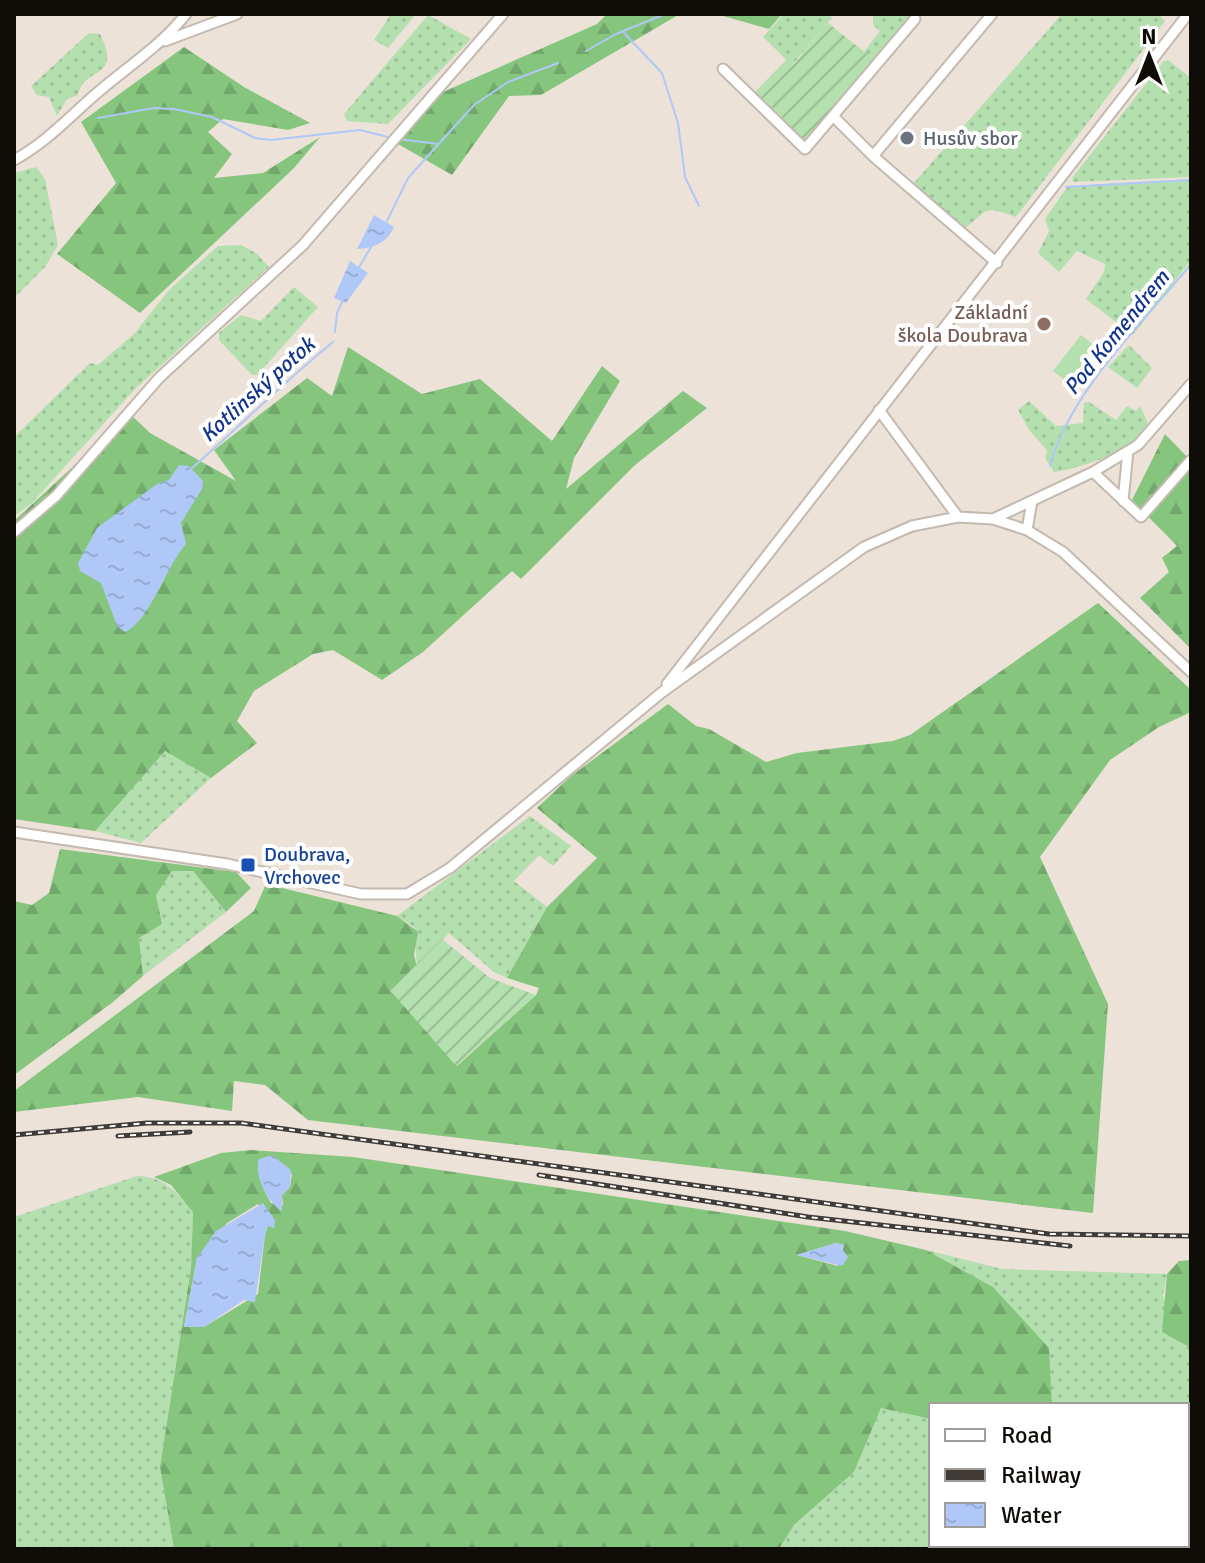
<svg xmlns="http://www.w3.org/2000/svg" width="1205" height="1563" viewBox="0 0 1205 1563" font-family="Signika,sans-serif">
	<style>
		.grass { fill: url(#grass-dots) }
		.forest { fill: url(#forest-firs); fill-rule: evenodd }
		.park { fill: #b4dfae }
		.garden { fill: url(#garden-furrows) }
		.water { fill: url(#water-ripples) }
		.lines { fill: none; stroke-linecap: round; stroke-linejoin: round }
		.stream { stroke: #b0c8f7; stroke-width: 2 }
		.minor-casing { stroke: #c3b9af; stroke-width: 13 }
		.minor { stroke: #fff; stroke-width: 9 }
		.rail-casing { stroke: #403b36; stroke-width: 5 }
		.rail { stroke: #fff; stroke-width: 2; stroke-dasharray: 6; stroke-linecap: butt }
		.worship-dot { fill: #6b7280; stroke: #fff; stroke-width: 3 }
		.education-dot { fill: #8d6e63; stroke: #fff; stroke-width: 3 }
		.transit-dot { fill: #1a4fb4; stroke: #fff; stroke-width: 3 }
		.labels { text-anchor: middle; stroke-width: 8; stroke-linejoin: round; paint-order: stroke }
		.worship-label { font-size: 20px; fill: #5b616d; stroke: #fff; text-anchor: start }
		.education-label { font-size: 20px; fill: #785e54; stroke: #fff; text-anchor: end }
		.transit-label { font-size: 20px; fill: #164399; stroke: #fff; text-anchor: start }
		.water-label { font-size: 22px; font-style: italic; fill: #11358c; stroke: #fff }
	</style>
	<defs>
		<pattern id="grass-dots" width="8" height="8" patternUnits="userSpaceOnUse" patternTransform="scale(2)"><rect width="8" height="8" fill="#b4dfae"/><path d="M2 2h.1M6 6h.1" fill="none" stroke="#9abe94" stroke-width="1.8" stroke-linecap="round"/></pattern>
		<pattern id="forest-firs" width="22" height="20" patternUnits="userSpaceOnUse" patternTransform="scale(2)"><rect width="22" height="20" fill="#85c57d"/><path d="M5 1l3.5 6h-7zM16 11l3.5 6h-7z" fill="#72a86b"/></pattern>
		<pattern id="garden-furrows" width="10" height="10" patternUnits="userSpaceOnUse" patternTransform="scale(2)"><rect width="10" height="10" fill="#b4dfae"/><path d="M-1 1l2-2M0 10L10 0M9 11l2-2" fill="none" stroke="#9abe94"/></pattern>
		<pattern id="water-ripples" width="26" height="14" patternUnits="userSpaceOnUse" patternTransform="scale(2)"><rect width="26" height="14" fill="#b0c8f7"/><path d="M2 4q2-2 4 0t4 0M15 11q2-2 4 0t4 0" fill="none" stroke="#96abd2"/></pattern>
	</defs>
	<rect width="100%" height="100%" fill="#ece2d8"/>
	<path class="grass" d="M391 14H416L388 48 374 40Z
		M784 14H828L832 18 792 65 763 37Z
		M873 14H916L877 62 864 52 880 31 873 25Z
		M1062 14H1158L1165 21 1019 213 1015 217C982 204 988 211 964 229L914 183Z
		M428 15 471 39 388 124 347 121 344 114Z
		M89 33 100 34C123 81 84 65 78 95L67 99 57 116 49 97 37 95 31 86Z
		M1168 60 1191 78V177L1073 182 1072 178 1163 62Z
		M36 167 45 179 58 245 45 267 14 298V173Z
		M1191 179V260L1133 335 1086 299 1104 272 1105 264 1077 251 1059 272 1038 253 1049 231 1045 219 1068 186Z
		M241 245 256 253 269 267 133 391 32 503 14 516V437L90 363 98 365 134 334 169 290 218 246Z
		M294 287 318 307 257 375H252L219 340V333L241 315 261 321Z
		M1129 345 1152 368 1137 388 1108 367Z
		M1029 401 1056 426 1083 423 1084 403 1089 402 1116 420 1127 406 1136 411 1140 406 1148 423C1135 451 1082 468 1054 472L1045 458 1047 450 1029 430 1018 410Z
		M165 751 211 778 141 843 95 831Z
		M530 816 571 846 553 866 539 855 514 881 547 907 507 978 494 972 449 933 417 967 414 927 397 916Z
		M172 871H193L226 912 143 976 139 938 162 924 156 895Z
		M137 1176C165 1177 176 1191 193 1211L191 1268 160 1467 174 1549H14V1217Z
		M926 1250 1002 1269 1167 1274 1163 1295 1180 1342 1191 1348V1549H1146L1145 1545H1187V1405H1052L1048 1348 993 1287Z
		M881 1408 931 1419V1545H1024L1023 1549H779L794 1525 854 1472Z"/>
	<path class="forest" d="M607 14H680L541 95 509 96 452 175 391 140 434 96 597 24Z
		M716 14H782L769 29Z
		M184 47 244 87 310 123 288 130 223 119 208 132 232 154 214 178 263 173 320 137 294 168 140 313 57 254 116 183 81 122Z
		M348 347 422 394 480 379 552 441 602 366 620 381 574 458 566 489 683 391 707 408 635 465 521 579 512 571 423 652 382 680 333 650 313 654 254 691 237 721 257 743 211 778 165 751 95 831 14 819V521L130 414 150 433 236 481 214 450 307 378 332 396Z
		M1165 434 1191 461V649L1140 598 1169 572 1162 558 1177 546 1132 500Z
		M1098 603 1191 690V712L1159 727 1110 760 1040 857 1108 1004 1093 1213 308 1120 265 1085 234 1081 232 1111 138 1097 14 1112V1091L254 911 266 884 397 916 418 932 414 955 417 967 390 990 457 1066 536 995 539 988 507 978 547 907 597 858 537 808 571 776 668 704 696 726 709 729 766 762 797 753 893 741 910 735Z
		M60 849 236 872 251 888 226 912 193 871H172L156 895 162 924 139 938 143 976 113 1002 14 1075V901L32 905 49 893Z
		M252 1150 353 1157 845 1231 926 1250 993 1287 1049 1348 1052 1405H931V1419L881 1408 854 1472 794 1525 779 1549H174L160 1467 191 1268 193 1212 171 1185 154 1177 221 1153ZM259 1159 292 1174 290 1187 282 1195 283 1205 271 1203C264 1191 255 1173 259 1159ZM258 1204 273 1227 268 1225 265 1235 258 1294 204 1327H184L197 1258 227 1223ZM836 1243 844 1245 838 1266 797 1255Z
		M1191 1260V1348L1162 1332 1167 1274 1179 1261Z
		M1024 1545H1145L1146 1549H1023Z"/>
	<path class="park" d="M1081 335 1099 349 1071 385 1053 371Z"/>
	<path class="garden" d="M828 23 877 62 811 138 802 140 755 92 787 59 793 65Z
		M442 939 490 978 536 995 456 1066 390 990Z"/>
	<path class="water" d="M374 215 394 227C387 243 374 248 357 249Z
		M350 261 368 273 346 303 334 298Z
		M179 465 189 466 203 481 202 489 181 523 186 544C166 566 150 621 125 632L117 626 101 583 80 571 78 563 97 528 157 484 169 480Z
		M272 1155 291 1170 290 1187 282 1195V1211C267 1202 254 1176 259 1159Z
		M263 1203 275 1220 274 1228 268 1226 265 1235 255 1302 244 1300 204 1327H184L197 1258 216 1231Z
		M836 1243 844 1245 842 1249 848 1257 842 1266 797 1255Z"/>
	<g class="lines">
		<path class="stream" d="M624 33 662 73 678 123 685 177 699 206
			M586 51 616 34 665 14
			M98 118 154 108 174 109 212 117 255 138 271 140 360 130 392 138
			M398 139 439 144
			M1066 187 1191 180
			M387 221 408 178 474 105 508 82 558 63
			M358 269 371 247
			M335 332 337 313 343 300
			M1050 466C1070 391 1142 324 1191 264
			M191 469C239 427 284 382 333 342"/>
		<defs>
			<path id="minor" d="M165 41 237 14
				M723 69 805 149 915 19
				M833 116 873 156 997 263
				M873 156 992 14
				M14 160C46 143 69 117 97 93 128 66 160 47 186 14
				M879 410 958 517
				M1093 472 1141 517 1191 460
				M1123 501 1128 451
				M993 519 1093 472 1138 445 1191 384
				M1027 530 1032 501
				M14 532 56 496 159 378 303 245 503 14
				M667 684 1188 14
				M14 832 227 864 361 894H407L450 868 661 693 864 547 912 526 958 517 993 519 1027 530 1063 552 1191 672"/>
		</defs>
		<use href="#minor" class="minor-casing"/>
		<use href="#minor" class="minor"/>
		<defs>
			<path id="rail" d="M14 1135 147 1123H241L1049 1234 1191 1236
				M118 1136 190 1132
				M539 1175 808 1217 1070 1246"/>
		</defs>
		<use href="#rail" class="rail-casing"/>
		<use href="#rail" class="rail"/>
	</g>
	<circle class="worship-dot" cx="907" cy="138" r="8"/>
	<circle class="education-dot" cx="1044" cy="324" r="8"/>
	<rect class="transit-dot" x="240" y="857" width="16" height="16" rx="4"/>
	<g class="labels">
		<g class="worship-label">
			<text x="923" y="145">Husův sbor</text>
		</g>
		<g class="education-label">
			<text x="1028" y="319">Základní<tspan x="1028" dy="23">škola Doubrava</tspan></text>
		</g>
		<g class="transit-label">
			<text x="264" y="861">Doubrava,<tspan x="264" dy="23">Vrchovec</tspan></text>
		</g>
		<g class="water-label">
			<text transform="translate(1116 332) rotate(-51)" y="8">Pod Komendrem</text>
			<text transform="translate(257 389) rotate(-42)" y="8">Kotlinský potok</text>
		</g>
	</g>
	<rect width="1205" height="1563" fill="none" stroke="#100d09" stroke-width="32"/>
	<rect x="929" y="1403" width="260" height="144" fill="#ffffff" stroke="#9f9e9d" stroke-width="2"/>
	<rect x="945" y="1429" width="40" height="12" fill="#ffffff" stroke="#9f9e9d" stroke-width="2"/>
	<text x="1001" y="1443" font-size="24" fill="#100d09">Road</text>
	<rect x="945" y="1469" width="40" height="12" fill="#403b36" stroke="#9f9e9d" stroke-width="2"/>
	<text x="1001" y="1483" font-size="24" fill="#100d09">Railway</text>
	<rect x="945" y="1503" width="40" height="24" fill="url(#water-ripples)" stroke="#9f9e9d" stroke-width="2"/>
	<text x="1001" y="1523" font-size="24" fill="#100d09">Water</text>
	<g transform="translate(1149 56)" stroke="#ffffff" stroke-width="6" paint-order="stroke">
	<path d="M0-6L14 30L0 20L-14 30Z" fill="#100d09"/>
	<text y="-12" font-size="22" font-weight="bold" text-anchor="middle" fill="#100d09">N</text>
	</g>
</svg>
